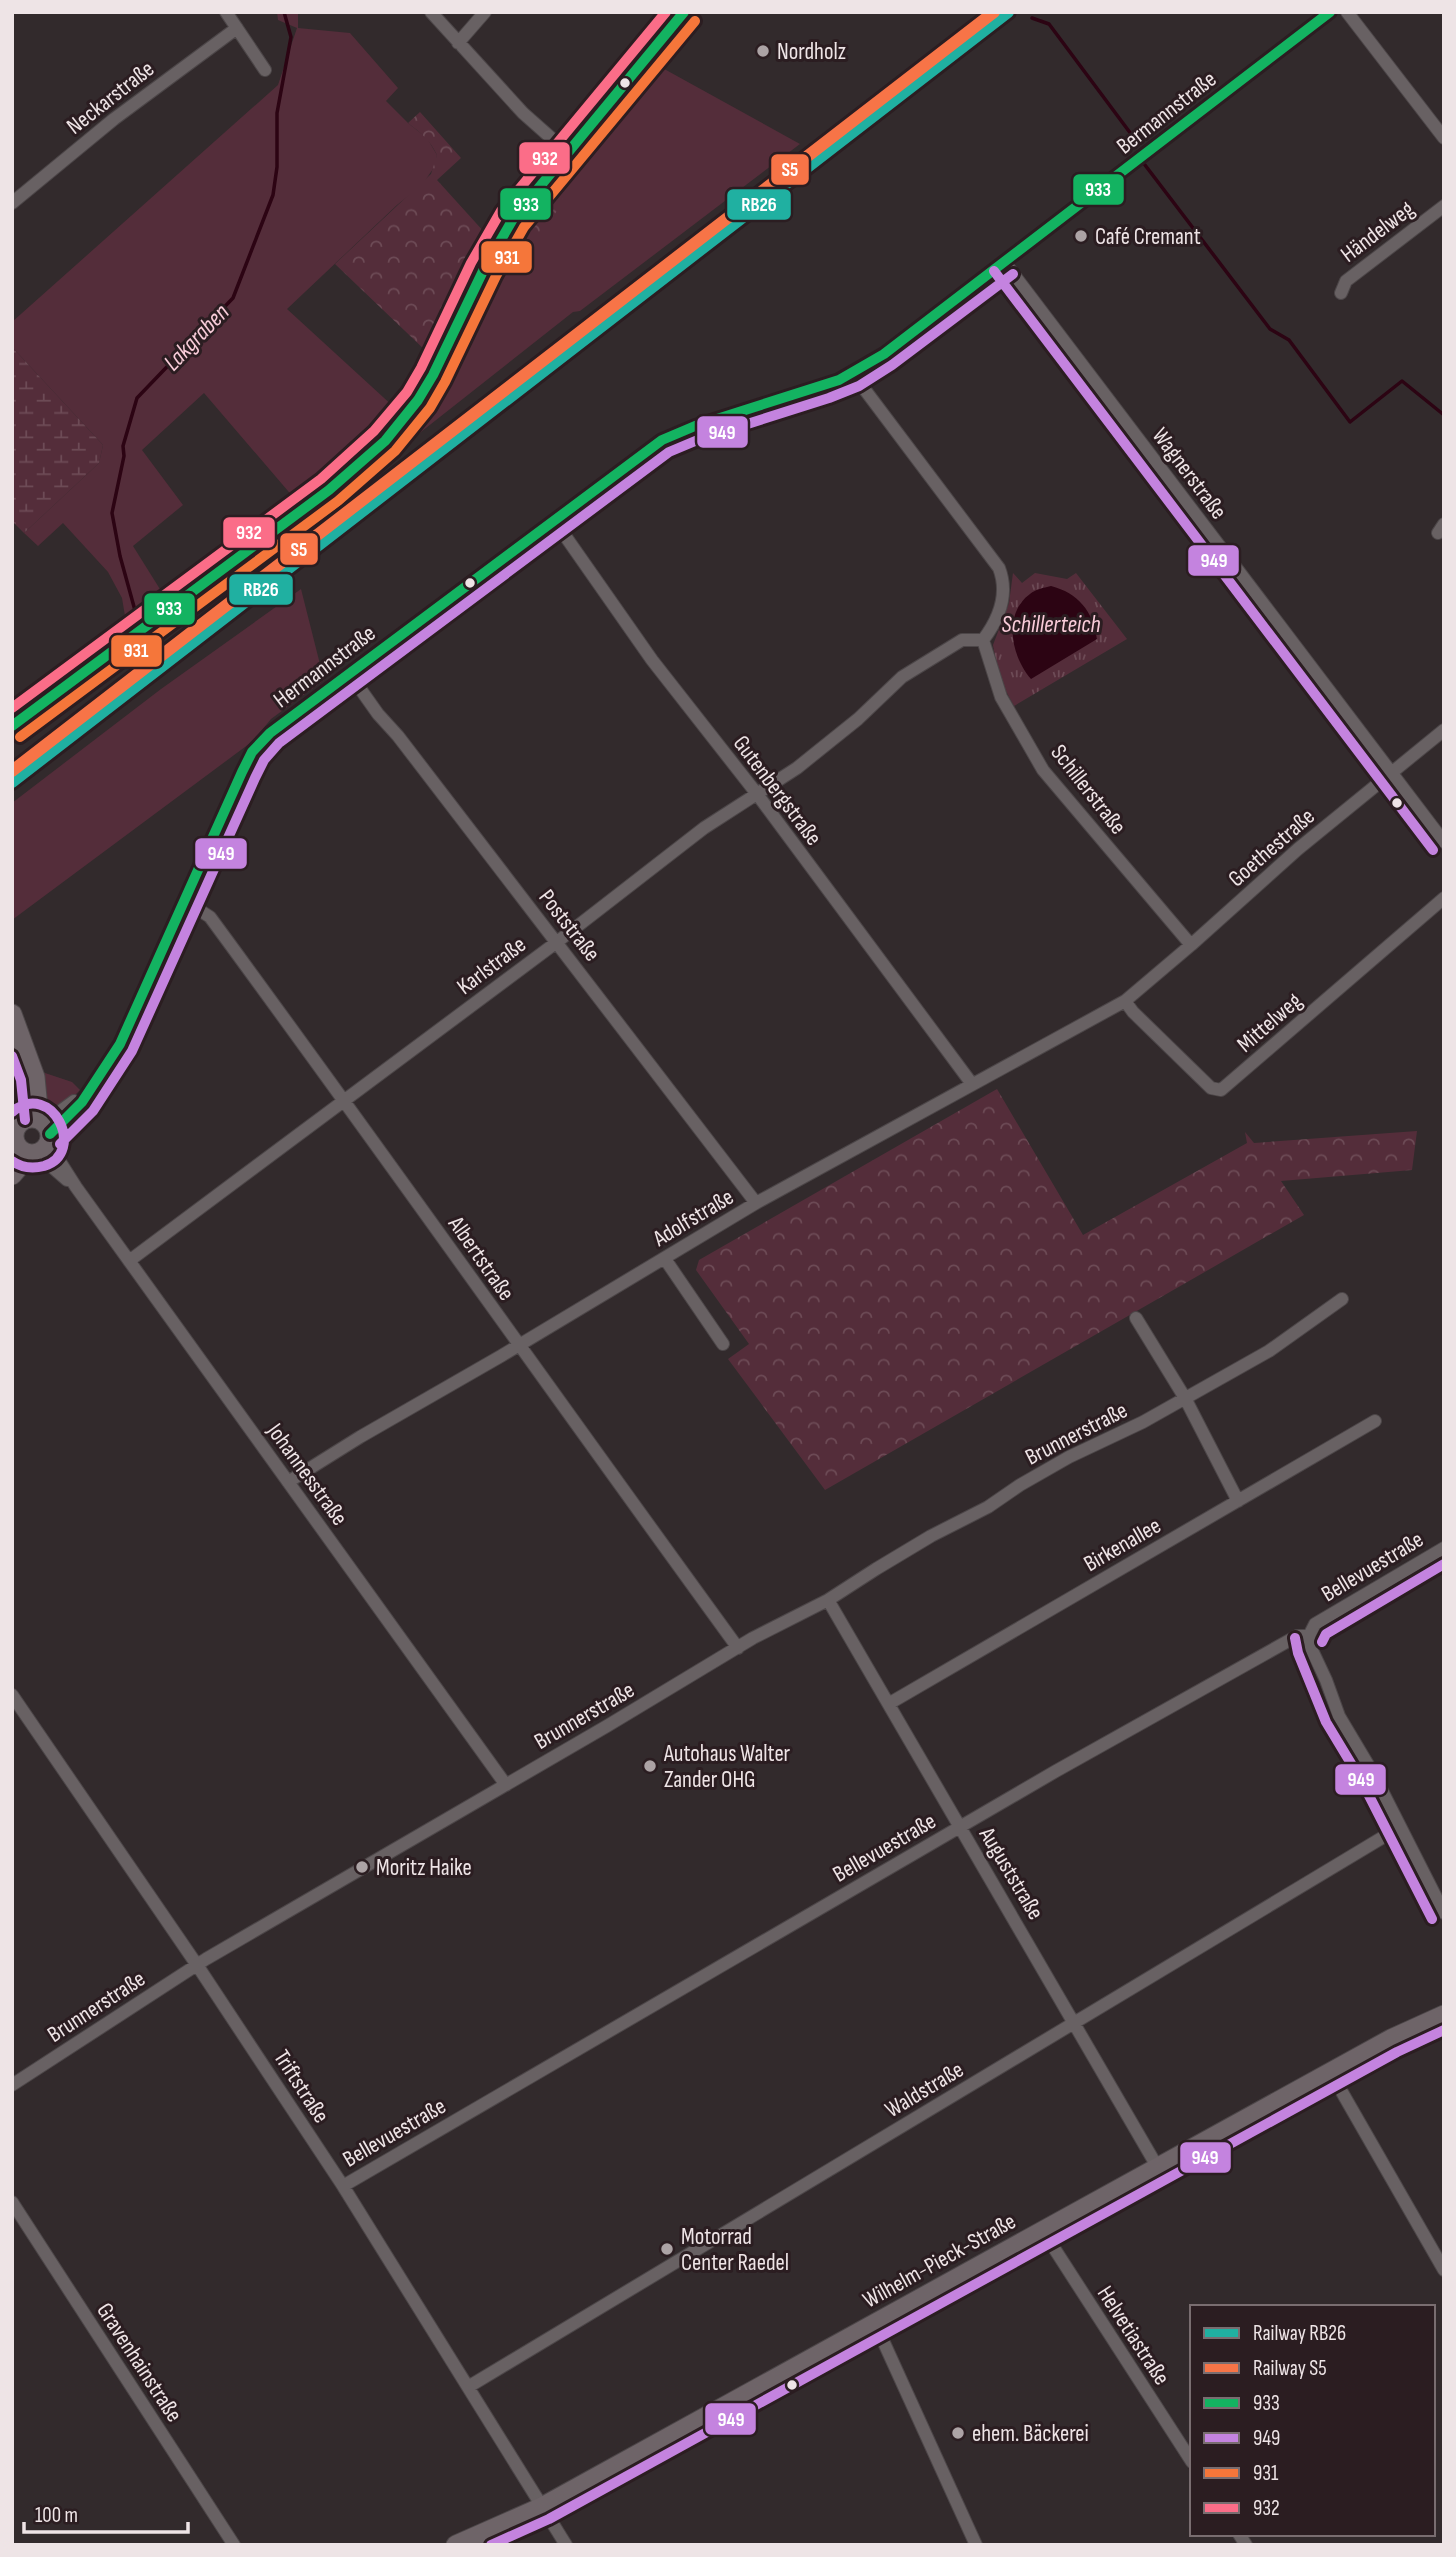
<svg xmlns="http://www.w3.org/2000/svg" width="1456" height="2557" viewBox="0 0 1456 2557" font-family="'Sofia Sans Condensed',sans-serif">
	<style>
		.green { fill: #542d3a }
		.forest { fill: url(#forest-crowns) }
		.wetland { fill: url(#wetland-marsh) }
		.park { fill: url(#park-tufts) }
		.water { fill: #2c0413 }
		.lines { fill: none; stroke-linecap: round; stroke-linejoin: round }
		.stream { stroke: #2c0413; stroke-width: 3.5 }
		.street-casing { stroke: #4c4648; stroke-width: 14 }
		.secondary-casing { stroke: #4c4648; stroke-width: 21 }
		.street { stroke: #686163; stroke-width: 12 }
		.secondary { stroke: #6e6468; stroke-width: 19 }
		.bus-1-casing { stroke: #2b1d21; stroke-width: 16 }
		.bus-2-casing { stroke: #2b1d21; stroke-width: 16 }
		.bus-3-casing { stroke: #2b1d21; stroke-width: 16 }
		.bus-4-casing { stroke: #2b1d21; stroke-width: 16 }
		.bus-1 { stroke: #13b361; stroke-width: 10 }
		.bus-2 { stroke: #c483df; stroke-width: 10 }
		.bus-3 { stroke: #f5763a; stroke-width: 10 }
		.bus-4 { stroke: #fb6d88; stroke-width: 10 }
		.rail-1-casing { stroke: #2b1d21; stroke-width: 18 }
		.rail-2-casing { stroke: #2b1d21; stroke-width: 18 }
		.rail-1 { stroke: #20b0a1; stroke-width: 12 }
		.rail-2 { stroke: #f77447; stroke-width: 12 }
		.poi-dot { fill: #aca3a5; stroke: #2b1d21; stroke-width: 2.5 }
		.bus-dot { fill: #eee4e6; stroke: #2b1d21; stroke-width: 2.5 }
		.labels { text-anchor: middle; stroke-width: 6; stroke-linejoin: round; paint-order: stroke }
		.poi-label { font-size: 23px; fill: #eee4e6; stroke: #2b1d21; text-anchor: start }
		.street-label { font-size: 23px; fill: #eee4e6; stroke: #2b1d21 }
		.water-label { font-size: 24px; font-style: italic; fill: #f9ccd9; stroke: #2b1d21 }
		.line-badge { stroke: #2b1d21; stroke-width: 2.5 }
		.badge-label { font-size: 19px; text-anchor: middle; font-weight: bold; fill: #fff }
	</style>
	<defs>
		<pattern id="forest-crowns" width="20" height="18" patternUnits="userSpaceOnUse" patternTransform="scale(1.75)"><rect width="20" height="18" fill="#542d3a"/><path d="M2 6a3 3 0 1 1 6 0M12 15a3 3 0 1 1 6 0" fill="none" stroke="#6d4b56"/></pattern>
		<pattern id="wetland-marsh" width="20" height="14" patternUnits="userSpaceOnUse" patternTransform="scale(1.75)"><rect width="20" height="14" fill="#542d3a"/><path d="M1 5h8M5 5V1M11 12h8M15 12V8" fill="none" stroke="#6d4b56"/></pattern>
		<pattern id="park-tufts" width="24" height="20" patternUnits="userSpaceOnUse" patternTransform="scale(1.75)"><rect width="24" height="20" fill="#542d3a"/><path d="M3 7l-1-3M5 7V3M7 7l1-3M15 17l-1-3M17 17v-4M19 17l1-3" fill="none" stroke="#6d4b56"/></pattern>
	</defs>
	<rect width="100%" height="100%" fill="#322a2c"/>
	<path class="green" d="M277 12H298V28L350 33 398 88 386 101 408 123 427 138 437 155 435 166 422 185 397 205 287 309 395 408 375 433 294 498 204 393 142 450 183 505 133 546 163 594 126 622 122 598 108 572 63 523 38 546 24 533 99 463 103 445 12 347V322L278 85 297 28 278 20Z
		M657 65 800 144 580 311 573 312 412 439 420 422 461 357 520 233 553 179Z
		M301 589 324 680 271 719 253 741 12 920V803L161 689Z
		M39 1071 72 1082 80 1090C72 1098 62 1108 50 1107Z"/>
	<path class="forest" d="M420 112 461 158 437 180 485 233 428 353 335 264 431 174 437 155C430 140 421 133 408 123Z
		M553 179 565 185 561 206 534 240 520 233 461 357 420 422 412 439 405 438 403 431 507 238Z
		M997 1089 1083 1235 1247 1143 1245 1132 1254 1143 1417 1131 1412 1170 1281 1181 1304 1215 825 1490 728 1359 749 1344 696 1270 699 1260Z"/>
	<path class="wetland" d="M12 347 103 445 99 463 24 533 12 521Z"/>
	<path class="park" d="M1013 573 1022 583 1035 573 1067 579 1076 573 1127 639 1014 706 999 678 993 645 1009 603Z"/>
	<path class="water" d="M1051 586C1078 593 1093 611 1097 639L1031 679C1012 658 1002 614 1030 594 1036 589 1043 588 1051 586Z"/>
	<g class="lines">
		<path class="stream" d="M1032 18 1049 24 1137 142
			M1145 165 1270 329 1289 340 1350 422 1402 381 1444 415
			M136 614 120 556 112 513 124 456 123 446 137 398 233 298 273 195 277 167V113L291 37 284 12"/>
		<defs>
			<path id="street" d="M226 12 265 70
				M431 12 523 113 567 152
				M1347 12 1444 138
				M458 43 485 12
				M12 203 114 119 237 28
				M1005 263 1444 842
				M1341 293 1346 281 1444 206
				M853 374 999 568C1009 594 999 619 983 640
				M554 520 652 660 757 794 972 1084
				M1438 533 1444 524
				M983 640 1001 697 1043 770 1191 945
				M349 673 378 714 398 736 756 1203
				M184 900 210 917C388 1159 561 1405 738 1648
				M1125 1001 1133 1012 1211 1088 1221 1090 1444 898
				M44 1123 74 1101
				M50 1134 82 1102 120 1044 242 772 252 752 270 733 662 440 695 426 839 380 884 354 1330 12
				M48 1143 76 1187 506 1785
				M36 1153 67 1180
				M665 1259 723 1344
				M129 1261 557 942 704 828 797 768 858 719 902 677 962 640H983
				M1136 1318 1185 1398 1238 1501
				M288 1482 360 1437 501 1356 756 1203 1125 1001 1191 945 1298 849 1444 730
				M828 1600 1158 2168
				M1309 1636 1311 1648 1326 1680 1339 1716 1373 1773 1444 1913
				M1309 1636 1315 1624 1444 1548
				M12 1695 197 1965 343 2186 566 2545
				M890 1703 1375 1421
				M1331 2073 1444 2270
				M12 2085 206 1959 607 1726 753 1638 828 1600 876 1569 931 1536 988 1507 1020 1485 1069 1457 1143 1422 1269 1351 1342 1299
				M343 2186 1056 1771 1297 1636H1309
				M12 2202 234 2545
				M1043 2231 1192 2462
				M875 2323 976 2545
				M468 2387 1400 1827
				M1239 2534 1246 2545"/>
			<path id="secondary" d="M12 726C92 667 171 608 250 548 302 510 359 473 401 423 451 363 468 283 513 219L684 12
				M12 1014 35 1077 39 1119
				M14 1136a18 18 0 1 1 36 0a18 18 0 1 1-36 0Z
				M12 1175 30 1154
				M456 2545 542 2507 1391 2039 1444 2015"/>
		</defs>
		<use href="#street" class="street-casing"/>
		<use href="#secondary" class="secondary-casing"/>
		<use href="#street" class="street"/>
		<use href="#secondary" class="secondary"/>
		<defs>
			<path id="bus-1" d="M12 726 329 490 385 441 418 400 433 375 484 269 513 219 684 12
				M50 1134 82 1102 120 1044 242 772 252 752 270 733 662 440 695 426 839 380 884 354 1330 12"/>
			<path id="bus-2" d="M994 271 1433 850
				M12 1056 21 1080 25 1120
				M12 1112C53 1079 87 1153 44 1166 32 1169 22 1168 12 1161
				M60 1144 93 1111 132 1051 255 778 264 760 279 743 669 452 700 439 829 398 859 386 892 365 1013 274
				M1295 1638 1298 1653 1326 1722 1361 1780 1432 1919
				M1322 1642 1326 1634 1444 1564
				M491 2545 549 2519 1397 2052 1444 2030"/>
			<path id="bus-3" d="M20 737 338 501 395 451 430 408 445 382 496 276 524 227 695 21"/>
			<path id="bus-4" d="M12 708 321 479 374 431 407 392 421 368 471 263 501 211 666 12"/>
		</defs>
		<use href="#bus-1" class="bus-1-casing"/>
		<use href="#bus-2" class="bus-2-casing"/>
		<use href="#bus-3" class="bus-3-casing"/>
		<use href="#bus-4" class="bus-4-casing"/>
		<use href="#bus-1" class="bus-1"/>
		<use href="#bus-2" class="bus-2"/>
		<use href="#bus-3" class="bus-3"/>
		<use href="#bus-4" class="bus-4"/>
		<defs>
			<path id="rail-1" d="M12 782 1008 12"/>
			<path id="rail-2" d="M12 771 994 12"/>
		</defs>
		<use href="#rail-1" class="rail-1-casing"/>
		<use href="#rail-2" class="rail-2-casing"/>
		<use href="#rail-1" class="rail-1"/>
		<use href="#rail-2" class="rail-2"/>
	</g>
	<g class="poi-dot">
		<circle cx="763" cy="51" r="7"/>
		<circle cx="1081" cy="236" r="7"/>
		<circle cx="650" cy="1766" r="7"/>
		<circle cx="362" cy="1867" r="7"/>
		<circle cx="667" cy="2249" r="7"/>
		<circle cx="958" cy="2433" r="7"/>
	</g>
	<g class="bus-dot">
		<circle cx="625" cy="83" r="6"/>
		<circle cx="470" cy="583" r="6"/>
		<circle cx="1397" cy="803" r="6"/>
		<circle cx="792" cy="2385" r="6"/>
	</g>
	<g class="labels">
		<g class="poi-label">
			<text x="777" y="59">Nordholz</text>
			<text x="1095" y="244">Café Cremant</text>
			<text x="664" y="1761">Autohaus Walter<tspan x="664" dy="26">Zander OHG</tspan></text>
			<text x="376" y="1875">Moritz Haike</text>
			<text x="681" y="2244">Motorrad<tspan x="681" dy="26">Center Raedel</tspan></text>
			<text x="972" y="2441">ehem. Bäckerei</text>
		</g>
		<g class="street-label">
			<text transform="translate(110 97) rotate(-38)" y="8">Neckarstraße</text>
			<text transform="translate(1166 112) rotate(-38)" y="8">Bermannstraße</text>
			<text transform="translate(1377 231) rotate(-37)" y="8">Händelweg</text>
			<text transform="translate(1190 473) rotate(53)" y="8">Wagnerstraße</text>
			<text transform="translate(324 666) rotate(-37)" y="8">Hermannstraße</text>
			<text transform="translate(1089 789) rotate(52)" y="8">Schillerstraße</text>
			<text transform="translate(778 790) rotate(53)" y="8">Gutenbergstraße</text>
			<text transform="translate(1271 847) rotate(-41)" y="8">Goethestraße</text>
			<text transform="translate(570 925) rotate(52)" y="8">Poststraße</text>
			<text transform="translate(491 965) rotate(-37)" y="8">Karlstraße</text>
			<text transform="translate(1269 1022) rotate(-41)" y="8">Mittelweg</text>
			<text transform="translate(693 1217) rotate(-31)" y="8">Adolfstraße</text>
			<text transform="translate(482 1258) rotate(55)" y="8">Albertstraße</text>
			<text transform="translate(1076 1433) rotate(-27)" y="8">Brunnerstraße</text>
			<text transform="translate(308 1474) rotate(54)" y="8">Johannesstraße</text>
			<text transform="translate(1122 1544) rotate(-30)" y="8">Birkenallee</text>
			<text transform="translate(1372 1566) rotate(-31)" y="8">Bellevuestraße</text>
			<text transform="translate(584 1715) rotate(-30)" y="8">Brunnerstraße</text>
			<text transform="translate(884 1847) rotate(-30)" y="8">Bellevuestraße</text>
			<text transform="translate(1012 1873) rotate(59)" y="8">Auguststraße</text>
			<text transform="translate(96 2006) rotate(-33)" y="8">Brunnerstraße</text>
			<text transform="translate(302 2086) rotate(57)" y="8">Triftstraße</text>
			<text transform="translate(924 2089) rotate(-31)" y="8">Waldstraße</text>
			<text transform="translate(394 2132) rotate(-30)" y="8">Bellevuestraße</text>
			<text transform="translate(939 2260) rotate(-29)" y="8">Wilhelm-Pieck-Straße</text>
			<text transform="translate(1134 2335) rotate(57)" y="8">Helvetiastraße</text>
			<text transform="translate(140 2362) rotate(57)" y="8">Gravenhainstraße</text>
		</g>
		<g class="water-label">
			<text transform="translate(196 337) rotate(-46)" y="8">Lakgraben</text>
			<text x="1051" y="632">Schillerteich</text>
		</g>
	</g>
	<g class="line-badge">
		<rect x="518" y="141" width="53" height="34" rx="7" fill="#fb6d88"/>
		<rect x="770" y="153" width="40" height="33" rx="7" fill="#f77447"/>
		<rect x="1072" y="173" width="53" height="33" rx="7" fill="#13b361"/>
		<rect x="499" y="187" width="53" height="34" rx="7" fill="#13b361"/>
		<rect x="726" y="188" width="66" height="33" rx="7" fill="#20b0a1"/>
		<rect x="480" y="240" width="53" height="34" rx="7" fill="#f5763a"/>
		<rect x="696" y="415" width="53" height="34" rx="7" fill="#c483df"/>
		<rect x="222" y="516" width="54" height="33" rx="7" fill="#fb6d88"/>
		<rect x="279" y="532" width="40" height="34" rx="7" fill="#f77447"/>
		<rect x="1187" y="544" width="53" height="33" rx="7" fill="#c483df"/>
		<rect x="228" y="573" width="66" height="33" rx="7" fill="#20b0a1"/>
		<rect x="143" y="592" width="53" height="34" rx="7" fill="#13b361"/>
		<rect x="110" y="634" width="53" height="34" rx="7" fill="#f5763a"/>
		<rect x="194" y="837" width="54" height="33" rx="7" fill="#c483df"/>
		<rect x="1334" y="1763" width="53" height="33" rx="7" fill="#c483df"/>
		<rect x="1179" y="2141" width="53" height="33" rx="7" fill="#c483df"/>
		<rect x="704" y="2402" width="53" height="34" rx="7" fill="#c483df"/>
	</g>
	<g class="badge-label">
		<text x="545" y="165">932</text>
		<text x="790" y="176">S5</text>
		<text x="1098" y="196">933</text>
		<text x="526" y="211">933</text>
		<text x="759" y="211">RB26</text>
		<text x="507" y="264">931</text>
		<text x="722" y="439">949</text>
		<text x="249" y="539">932</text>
		<text x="299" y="556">S5</text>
		<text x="1214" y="567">949</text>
		<text x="261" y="596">RB26</text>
		<text x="169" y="615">933</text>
		<text x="136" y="657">931</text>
		<text x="221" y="860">949</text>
		<text x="1361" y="1786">949</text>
		<text x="1205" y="2164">949</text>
		<text x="731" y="2426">949</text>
	</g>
	<rect width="1456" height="2557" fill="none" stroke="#eee4e6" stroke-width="28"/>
	<rect x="1190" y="2305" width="245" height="231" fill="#2b1d21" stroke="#796d70" stroke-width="2"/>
	<rect x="1204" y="2328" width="35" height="10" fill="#20b0a1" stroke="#796d70" stroke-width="2"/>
	<text x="1253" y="2340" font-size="21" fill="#eee4e6">Railway RB26</text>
	<rect x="1204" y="2363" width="35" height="10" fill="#f77447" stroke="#796d70" stroke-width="2"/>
	<text x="1253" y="2375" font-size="21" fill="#eee4e6">Railway S5</text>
	<rect x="1204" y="2398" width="35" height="10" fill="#13b361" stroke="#796d70" stroke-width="2"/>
	<text x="1253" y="2410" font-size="21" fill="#eee4e6">933</text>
	<rect x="1204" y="2433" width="35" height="10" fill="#c483df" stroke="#796d70" stroke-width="2"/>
	<text x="1253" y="2445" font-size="21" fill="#eee4e6">949</text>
	<rect x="1204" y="2468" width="35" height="10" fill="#f5763a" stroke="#796d70" stroke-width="2"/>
	<text x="1253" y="2480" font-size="21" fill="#eee4e6">931</text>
	<rect x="1204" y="2503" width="35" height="10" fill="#fb6d88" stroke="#796d70" stroke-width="2"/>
	<text x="1253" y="2515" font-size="21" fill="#eee4e6">932</text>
	<path d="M24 2522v10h164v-10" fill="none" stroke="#eee4e6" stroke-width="3.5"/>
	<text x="35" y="2522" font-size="21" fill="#eee4e6" stroke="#2b1d21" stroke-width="5" paint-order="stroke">100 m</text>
</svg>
